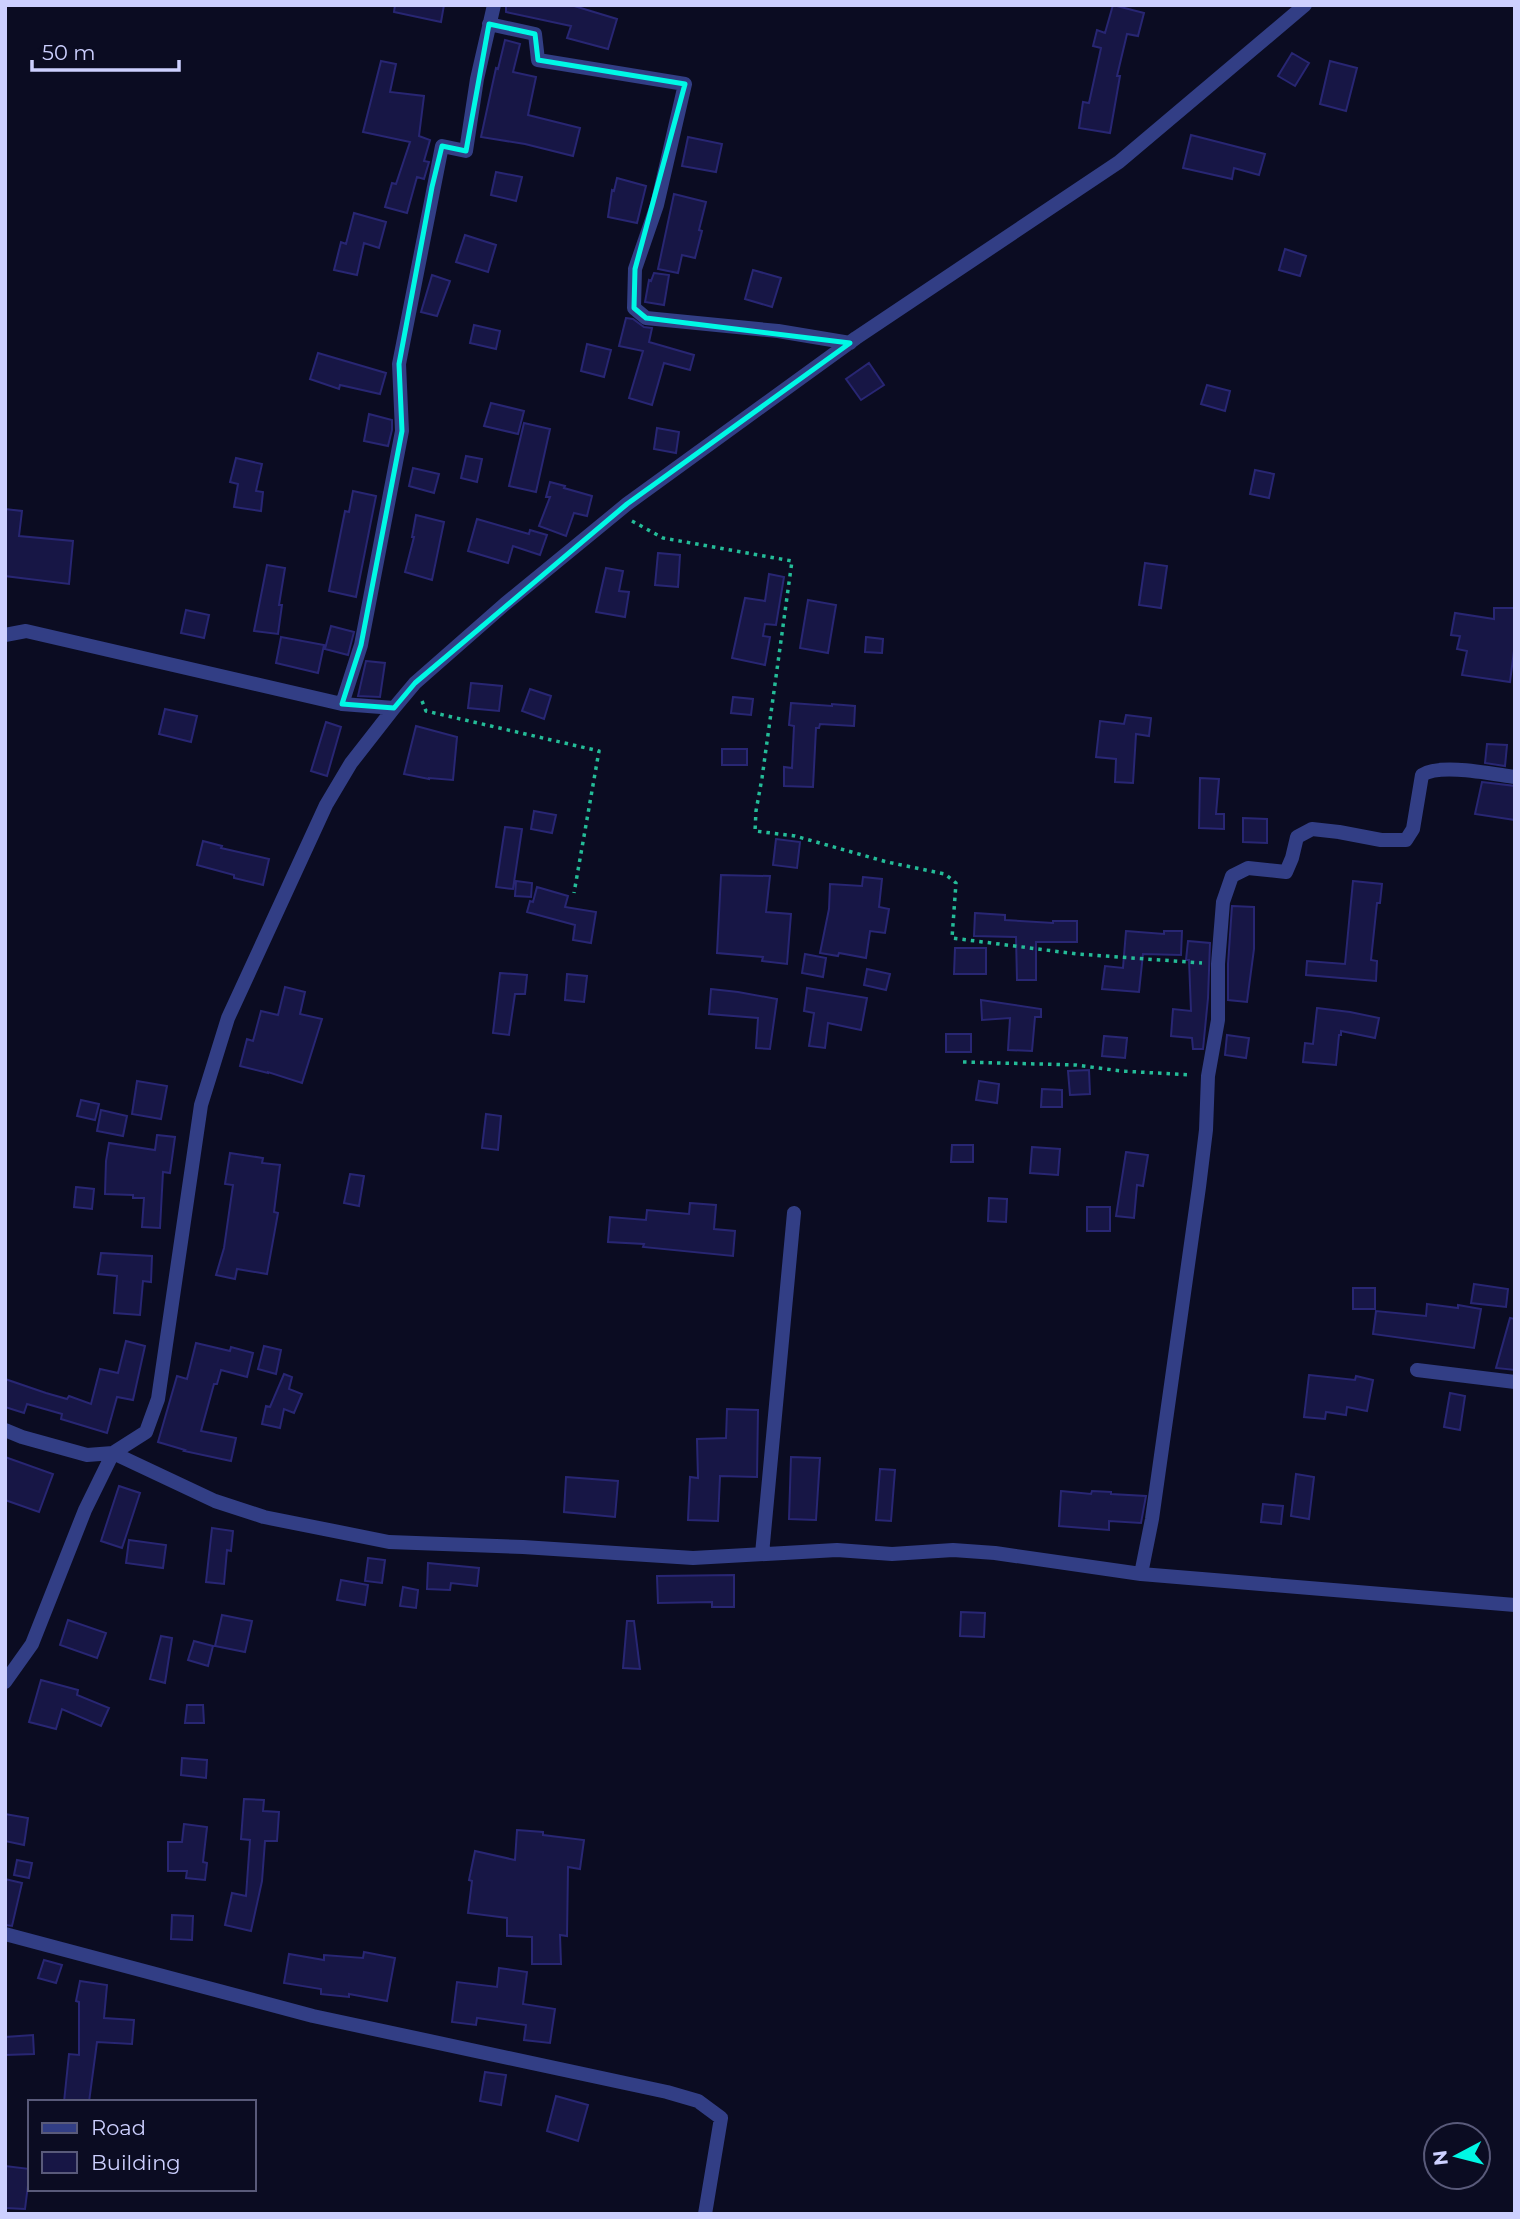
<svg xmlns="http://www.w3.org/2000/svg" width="1520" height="2219" viewBox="0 0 1520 2219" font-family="Montserrat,sans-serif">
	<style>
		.building { fill: #171645; stroke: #282673; stroke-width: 2 }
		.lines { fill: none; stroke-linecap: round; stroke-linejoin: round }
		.path { stroke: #24bc98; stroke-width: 3.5; stroke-dasharray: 3.5 5; stroke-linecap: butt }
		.street { stroke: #323e85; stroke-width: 14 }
		.marked { fill: none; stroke: #00f8e5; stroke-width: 5; stroke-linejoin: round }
	</style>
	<rect width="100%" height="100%" fill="#0b0c22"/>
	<path class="building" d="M395 5H444L441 22 394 12Z
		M506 5H571L617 19 608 49 567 38 571 26 506 12Z
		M1113 5 1144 13 1138 36 1127 34 1117 76H1120L1110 133 1079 128 1083 102 1089 103 1101 48 1093 46 1097 30 1105 33Z
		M505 40 520 44 513 72 536 77 528 115 580 128 573 156 525 144 481 137 496 68 498 69Z
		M1292 53 1309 63 1295 86 1278 76Z
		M381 61 396 64 390 92 424 96 419 136 430 140 424 161 429 162 424 179 417 177 407 213 385 207 392 183 396 184 410 142 363 132Z
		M1330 61 1357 68 1346 111 1320 104Z
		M1191 135 1265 154 1259 175 1234 168 1232 179 1183 168Z
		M688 137 722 144 716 172 682 166Z
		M496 172 522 177 516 201 491 195Z
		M617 178 646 186 637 223 608 217 612 190 614 191Z
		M674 194 706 202 699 230 702 231 695 258 682 255 678 273 658 269Z
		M354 213 386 222 379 248 364 243 357 275 334 270 341 242 346 244Z
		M465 235 496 245 488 272 456 262Z
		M1285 249 1306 256 1300 276 1279 270Z
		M753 270 781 278 772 307 745 299Z
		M654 273 669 275 664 305 645 302 649 280 651 281Z
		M432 275 450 281 437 316 421 312Z
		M626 318 633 319 644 327 652 328 649 342 694 355 690 370 664 363 652 405 629 398 643 351 619 346Z
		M474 325 500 331 496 349 470 343Z
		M587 344 611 350 604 377 581 371Z
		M318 353 386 373 380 394 340 385 339 389 310 379Z
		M869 363 884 385 861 400 846 379Z
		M1207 385 1230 391 1225 411 1201 404Z
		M491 403 524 411 518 434 484 426Z
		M369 414 392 420V430L388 446 364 441Z
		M524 423 550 429 536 492 509 486Z
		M657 428 679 432 676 453 654 449Z
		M466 456 482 459 477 482 461 478Z
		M236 458 262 464 256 491 263 492 261 511 234 507 238 484 230 482Z
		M413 468 439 474 434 493 409 486Z
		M1255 470 1274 474 1269 498 1250 494Z
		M550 482 565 486 564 488 592 496 587 516 574 513 566 536 539 526 550 497H546Z
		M353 491 376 496 356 597 329 591 345 511 349 512Z
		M5 509 22 511 19 536 73 541 69 584 5 576Z
		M416 515 444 522 432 580 405 572 414 537H412Z
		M477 519 529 534 530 530 547 535 540 555 513 546 508 563 468 551Z
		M658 553 680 555 678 587 655 585Z
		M1145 563 1167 566 1161 608 1139 605Z
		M267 565 285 568 279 605H282L278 634 254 631Z
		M606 568 623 571 619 591 629 592 625 617 596 612Z
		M769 574 784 577 776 625 765 624 763 636 770 637 765 665 732 658 745 598 765 601Z
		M808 600 836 605 828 653 800 648Z
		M1494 608H1515V643L1510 682 1462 675 1467 651 1457 649 1460 636 1451 635 1455 613 1494 619Z
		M186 610 209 615 204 638 181 633Z
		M331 626 354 632 348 655 325 649Z
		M281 637 324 645 318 673 276 663Z
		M866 637 883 639 882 653 865 652Z
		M366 661 385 663 380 697 358 696Z
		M471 683 502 686 499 711 468 708Z
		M530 689 551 696 544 719 522 711Z
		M733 697 753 699 751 715 731 713Z
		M791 703 832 706V704L855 706 854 726 820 724 819 728H816L813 787 784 786V767L792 768 794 726 789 725Z
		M165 709 197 716 191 742 159 734Z
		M1126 715 1151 718 1149 736 1136 734 1133 783 1115 782 1116 759 1096 757 1100 721 1124 724Z
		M326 722 341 727 327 776 311 771Z
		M416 726 457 737 453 780 429 778V779L404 774Z
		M1487 744 1507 745 1505 766 1485 763Z
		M722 749H747V765H722Z
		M1200 778 1219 779 1216 814H1224V829L1199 828Z
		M1482 782 1515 786V820L1475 814Z
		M534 811 556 815 552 833 531 829Z
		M1243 818 1267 819V843L1243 842Z
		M505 827 522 829 513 889 496 887Z
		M776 839 800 842 797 868 773 865Z
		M203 841 222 846 221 848 269 859 263 885 234 878V875L197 865Z
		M721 875 770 876 766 912 791 914 787 964 762 961 763 957 717 953Z
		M863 877 882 879 879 907 889 909 885 933 870 931 866 958 839 953 838 956 820 953 829 909 830 884 862 886Z
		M516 881 532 883 531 897 515 896Z
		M1353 881 1382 884 1380 903H1377L1371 960 1377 961 1376 981 1306 975 1307 961 1345 964Z
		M537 887 568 896 565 907 596 912 591 943 573 940 575 925 527 912 530 901 533 902Z
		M1232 906 1254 907V949L1247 1002 1228 1000V964Z
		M975 913 1005 915V920L1053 923V921H1077V942H1036V980H1017L1016 937 974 936Z
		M1126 931 1164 934V931H1182L1181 955 1143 954 1139 992 1102 989 1105 966 1123 968Z
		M1188 941 1210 943 1208 998 1203 1049H1193L1192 1038 1171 1036 1173 1009 1191 1011 1189 960H1186Z
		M955 948H986V974H954Z
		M805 954 826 958 823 977 802 973Z
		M867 969 890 974 886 990 864 985Z
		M500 973 527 975 525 994H515L509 1035 493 1033Z
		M567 974 587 976 584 1002 565 1000Z
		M285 987 305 992 300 1014 322 1019 302 1083 268 1072V1073L240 1066 247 1039 253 1041 261 1011 278 1015Z
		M807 988 867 998 861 1030 828 1023 825 1048 809 1046 814 1013 804 1011Z
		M711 989 738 992 777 999 770 1049 756 1048 758 1018 709 1014Z
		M981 1000 1041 1009V1017H1035L1032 1051 1008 1050 1010 1018 982 1020Z
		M1317 1008 1350 1012 1379 1018 1375 1038 1341 1031V1035H1339L1336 1065 1303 1062 1305 1043 1313 1044Z
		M946 1034H971V1052H946Z
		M1227 1035 1249 1038 1246 1058 1225 1055Z
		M1104 1036 1127 1038 1125 1058 1102 1056Z
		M1089 1070 1090 1094 1070 1095 1068 1071Z
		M137 1081 167 1086 161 1119 132 1114Z
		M979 1081 999 1084 997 1103 976 1100Z
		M1042 1089 1062 1090V1107H1041Z
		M81 1100 99 1104 95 1120 77 1116Z
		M101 1110 127 1116 123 1136 97 1131Z
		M486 1114 501 1116 498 1150 482 1148Z
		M157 1135 175 1137 170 1173 163 1172 160 1228 142 1227 144 1198H133V1195L105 1194 106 1161 109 1143 155 1150Z
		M952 1145H973V1162H951Z
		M1032 1147 1060 1149 1058 1175 1030 1173Z
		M1126 1152 1148 1155 1143 1186 1137 1185 1134 1218 1116 1216Z
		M230 1153 263 1158 262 1163 280 1165 274 1212 278 1213 267 1274 237 1269 235 1279 216 1275 224 1248 233 1185 225 1184Z
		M350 1174 364 1176 359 1206 344 1203Z
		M76 1187 94 1189 92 1209 74 1207Z
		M989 1198 1007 1199 1006 1222 988 1221Z
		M690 1203 716 1205 714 1229 735 1231 733 1256 643 1247 644 1244 608 1242 610 1217 646 1220 647 1210 689 1214Z
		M1087 1207H1110V1231H1087Z
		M101 1253 152 1256 151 1282 143 1281 140 1315 114 1313 117 1276 98 1274Z
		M1474 1284 1508 1289 1506 1307 1471 1303Z
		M1353 1288H1375V1309H1353Z
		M1427 1304 1458 1308V1305L1481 1309 1474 1348 1373 1334 1376 1311 1426 1316Z
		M1510 1318 1515 1319V1370L1496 1368Z
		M126 1341 145 1346 133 1400 117 1397 107 1433 61 1419 62 1414 27 1404 24 1413 5 1407V1379L46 1393 67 1399 69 1396 91 1404 100 1369 118 1373Z
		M196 1343 230 1351 231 1347 253 1353 247 1377 221 1370 217 1384H214L201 1431 236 1438 231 1461 184 1451 185 1450 158 1442 177 1376 187 1379Z
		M264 1346 281 1350 276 1374 258 1369Z
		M284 1374 292 1377 289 1389 302 1394 294 1413 284 1409 280 1428 262 1424 266 1406 270 1407Z
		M1309 1375 1355 1380 1356 1376 1373 1380 1367 1411 1347 1407 1346 1415 1326 1412 1325 1419 1304 1417Z
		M1450 1393 1465 1396 1460 1430 1444 1427Z
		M727 1409 758 1410 757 1477 720 1476 718 1521 688 1520 690 1477 698 1478 697 1439 726 1438Z
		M5 1457 53 1474 39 1512 5 1500Z
		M791 1457 820 1458 816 1520 789 1519Z
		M880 1469 895 1470 891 1521 876 1520Z
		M1296 1474 1314 1477 1309 1519 1291 1516Z
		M566 1477 618 1481 615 1517 564 1512Z
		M119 1486 140 1493 122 1548 101 1541Z
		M1061 1491 1091 1494 1092 1491 1111 1492V1494L1146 1496 1141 1523 1109 1521V1530L1059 1526Z
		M1263 1504 1283 1506 1281 1524 1261 1522Z
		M212 1528 233 1531 231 1551 227 1550 224 1584 206 1582Z
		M129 1540 166 1545 163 1568 126 1563Z
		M368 1558 385 1560 382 1583 365 1581Z
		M428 1563 479 1568 477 1586 451 1583 450 1590 427 1589Z
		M734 1575V1607H712V1602L658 1603 657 1576Z
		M341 1580 368 1585 365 1605 337 1600Z
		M403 1587 418 1590 416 1608 400 1606Z
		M961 1612 985 1613 984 1637 960 1636Z
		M222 1615 252 1621 245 1652 215 1646Z
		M68 1620 106 1633 97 1658 60 1645Z
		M627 1621H634L640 1669 623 1668Z
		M161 1636 172 1638 165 1683 150 1679Z
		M194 1641 213 1646 208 1666 188 1660Z
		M41 1680 78 1690 77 1695 109 1708 101 1726 62 1709 56 1729 29 1722Z
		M187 1705H203L204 1723H185Z
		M182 1758 207 1760 206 1778 181 1775Z
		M244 1799 264 1800 263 1811 279 1812 277 1841H265L262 1881 251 1931 225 1925 232 1893 246 1896 250 1840 241 1839Z
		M5 1814 28 1818 24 1845 5 1841Z
		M184 1824 207 1827 203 1862 207 1863 205 1880 186 1878 187 1871H168V1842H182Z
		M517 1830 543 1832V1835L584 1840 580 1869 568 1867 567 1936 560 1935 561 1964H532V1937L507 1936V1918L468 1913 472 1881 469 1880 475 1851 515 1860Z
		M17 1860 32 1863 29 1878 14 1875Z
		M5 1879 22 1883 12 1926 5 1925Z
		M172 1915 193 1916 192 1940 171 1939Z
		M364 1952 395 1958 387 2001 349 1994V1997L321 1994V1989L284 1983 289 1954 324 1960V1955L363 1958Z
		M44 1960 62 1965 56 1983 38 1978Z
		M499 1968 527 1972 523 2004 555 2009 550 2043 524 2040 526 2025 477 2018 476 2025 452 2022 457 1982 497 1987Z
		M80 1981 107 1985 104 2018 134 2020 132 2044 97 2042 89 2102H64L69 2054 79 2055V2002L76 2001Z
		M33 2035 34 2054 5 2055V2037Z
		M485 2072 506 2075 501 2105 480 2101Z
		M556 2096 588 2105 578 2141 547 2131Z
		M5 2166 30 2169 25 2209 5 2208Z"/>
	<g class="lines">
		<path class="path" d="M632 521 663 538 792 561 762 778 756 811 755 831 795 836 887 862 945 874 956 883 952 938 1077 954 1202 963
			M422 701 426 711 599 751 574 893
			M963 1062 1076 1065 1121 1071 1191 1075"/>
		<path class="street" d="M489 24 535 34 538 60 685 84 657 205 635 269 634 308 646 318 778 331 850 343
			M5 635 26 631 342 704 394 708
			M342 704 361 645 402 431 399 364 442 146 466 151 477 79 494 5
			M1417 1370 1515 1382
			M5 1430 22 1437 87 1455 113 1453 215 1501 264 1517 389 1542 523 1547 693 1558 837 1550 892 1554 953 1550 995 1553 1141 1574 1515 1605
			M762 1554 794 1213
			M1141 1574 1152 1519 1199 1187 1206 1130 1208 1076 1218 1020V964L1223 902 1232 876 1248 868 1286 872 1292 858 1297 837 1312 829 1339 832 1381 840H1406L1413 829 1422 775C1440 763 1492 774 1515 777
			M5 1682 32 1644 85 1510 113 1453 146 1432 158 1399 201 1105 228 1018 326 805 351 763 394 708 415 683 505 604 627 504 856 338 1119 162 1305 5
			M5 1934 313 2016 667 2092 698 2101 721 2118 705 2214"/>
	</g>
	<path class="marked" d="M489 24 535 34 538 60 685 84 635 269 634 308 646 318 850 343 627 504 415 683 394 708 342 704 361 645 402 431 399 364 432 187 442 146 466 151Z"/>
	<rect width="1520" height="2219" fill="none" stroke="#cdd0ff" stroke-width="14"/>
	<rect x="28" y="2100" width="228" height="91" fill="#0b0c22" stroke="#595a7a" stroke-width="2"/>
	<rect x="42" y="2123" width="35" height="10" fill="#323e85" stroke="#595a7a" stroke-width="2"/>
	<text x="91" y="2135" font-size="21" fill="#cdd0ff">Road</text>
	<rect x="42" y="2152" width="35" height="21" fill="#171645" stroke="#595a7a" stroke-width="2"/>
	<text x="91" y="2170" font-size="21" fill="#cdd0ff">Building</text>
	<g transform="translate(1457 2156) rotate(263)"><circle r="33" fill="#0b0c22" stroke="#595a7a" stroke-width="2"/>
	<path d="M0-5L12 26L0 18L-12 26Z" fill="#00f8e5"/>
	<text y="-10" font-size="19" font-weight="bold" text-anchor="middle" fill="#cdd0ff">N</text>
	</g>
	<path d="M32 60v10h147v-10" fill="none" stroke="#cdd0ff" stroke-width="3.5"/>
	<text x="42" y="60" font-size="21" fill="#cdd0ff" stroke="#0b0c22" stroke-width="5" paint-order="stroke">50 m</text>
</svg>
